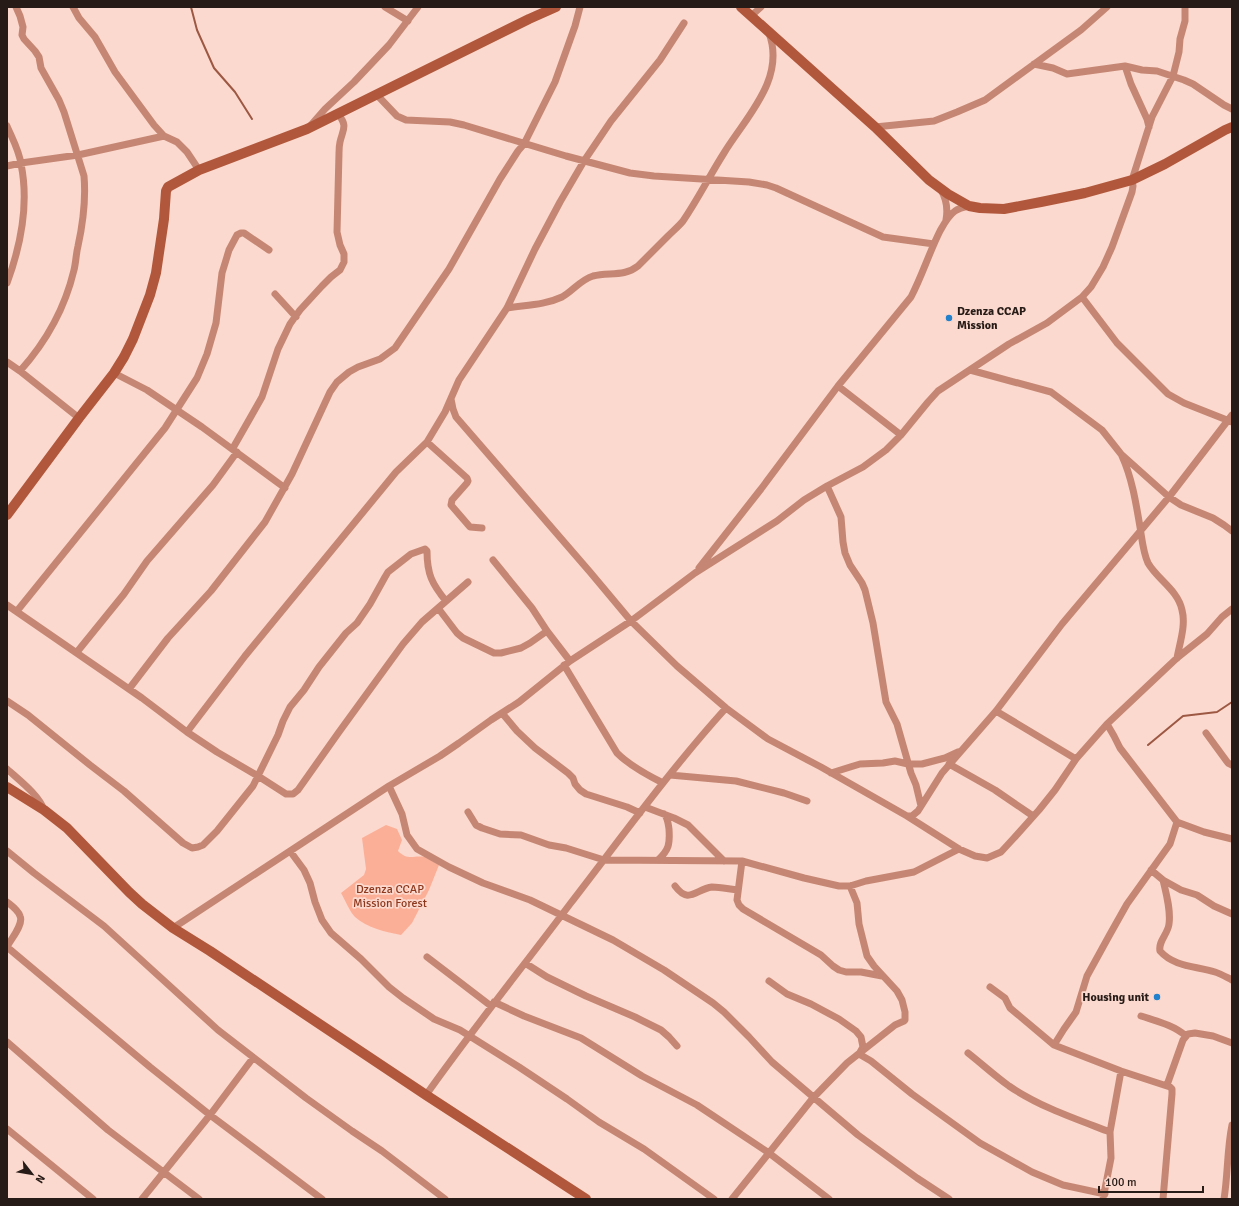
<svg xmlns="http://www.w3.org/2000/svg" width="1239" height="1206" viewBox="0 0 1239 1206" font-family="Signika,sans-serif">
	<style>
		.green { fill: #fcaf97 }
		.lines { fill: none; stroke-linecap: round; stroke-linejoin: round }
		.stream { stroke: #9c5843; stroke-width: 2 }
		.street { stroke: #c58774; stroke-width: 7 }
		.secondary { stroke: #b1583c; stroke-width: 10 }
		.poi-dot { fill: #2181cd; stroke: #fcd9ce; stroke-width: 1.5 }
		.labels { text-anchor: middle; stroke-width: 3.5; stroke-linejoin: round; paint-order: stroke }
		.poi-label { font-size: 12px; font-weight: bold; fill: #271b17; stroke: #fcd9ce; text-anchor: start }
		.park-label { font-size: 12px; fill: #8d381d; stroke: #fcd9ce }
	</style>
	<rect width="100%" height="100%" fill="#fcd9ce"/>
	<path class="green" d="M386 825 397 829 402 840 398 851C408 861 413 855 425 857 429 858 434 863 439 865L429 890 412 923 401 935C386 932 367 928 355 917 350 912 345 900 341 893L364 875 366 869 362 838Z"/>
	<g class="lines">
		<path class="stream" d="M191 7 197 30 214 68 235 92 252 119
			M1148 745 1183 716 1217 712 1232 702"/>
		<path class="street" d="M16 7 20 16 23 27 22 35 24 39 35 51 39 57 41 68 59 100 64 112 84 176C86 199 83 223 78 246 76 254 76 262 74 270 65 308 46 342 20 371
			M73 7 79 18 95 37 115 72 154 125 164 136 177 142 187 152 199 170
			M385 7 408 21
			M751 16 761 7
			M1034 64 1053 68 1067 74 1125 66 1142 70 1157 71 1184 80 1193 84 1224 105 1232 109
			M1125 66 1131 84 1147 119 1149 127
			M377 95 397 116 406 120 450 122 464 125 566 156 630 173 654 176 749 182 767 185 776 188 883 237 934 244
			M311 125 325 109 354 82 389 45 418 7
			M7 126C12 138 19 150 21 164 29 203 21 245 7 283
			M875 127 934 121 957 112 985 100 1081 30 1107 7
			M7 166 21 163 78 155 164 136
			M941 190C947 200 948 209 946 220
			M275 294 296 317
			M1082 297 1117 343 1168 394 1184 403 1232 422
			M507 308C526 305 545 305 562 297 573 291 580 280 593 276 609 272 624 277 638 266 648 256 658 246 668 236 673 231 679 226 683 221 698 199 710 175 724 153 746 117 786 79 769 33
			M7 362 20 371 79 418
			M970 370 1051 392 1102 430 1121 454 1169 497 1181 505 1213 518 1224 525 1232 531
			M114 373 147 390 202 427 285 488
			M838 386 901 435
			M451 399 453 409 456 417 590 572 631 621 677 666 726 708 768 739 821 767 907 816H912L918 811 942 773 996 711 1062 624 1169 497 1232 415
			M427 442 467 478 468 481 467 483 452 500 451 505 470 527 482 528
			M233 448 262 397 278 349 290 324 300 310 322 286 331 277 340 270 344 262V254L340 245 337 232 339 153C339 149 339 146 340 142 343 129 348 126 338 114
			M1122 456C1132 478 1136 503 1140 527 1142 539 1143 552 1148 563 1157 579 1178 590 1182 610 1186 625 1180 642 1177 658
			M827 486 841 517 843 542 845 553 850 565 862 583 865 590 873 623 886 702 897 724 911 773 916 785 921 806
			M493 560 532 608 547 631 570 661
			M699 568 761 489 838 386 911 297C922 276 929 253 940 231 944 224 948 216 955 211 959 208 964 207 969 206
			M7 605 142 698 187 732 217 752 258 776 286 794H293L298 790 339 732 403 644 422 622 468 582
			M438 608 457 633 463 638 494 653H501L521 648 530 643 547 631
			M17 611 165 428 197 378 207 354 216 323 222 273 226 260 229 250 237 235 241 233H244L269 250
			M77 652 124 594 147 561 213 485 237 452
			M564 665 617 753C630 766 647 775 663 783
			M129 689 168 638 211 591 265 522 292 474 330 392 337 382 349 372 358 367 380 359 395 348 449 269 500 179 518 151 524 144 555 82 575 26 580 7
			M7 701 28 715 90 765 124 791 183 843 192 848 198 847 203 845 217 831 253 786 278 735 283 721 290 707 304 690 319 667 346 633 357 623 370 604 385 577 388 572 411 554 425 549 427 551C427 574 432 584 446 601
			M996 711 1076 759
			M502 713 517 731 535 748 568 773 573 778 575 784 580 790 586 794 627 807 640 813
			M1107 724 1114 736 1120 748 1177 822 1204 832 1232 839
			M187 732 245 656 396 472 427 442 445 412 459 380 507 308 535 249 560 202 584 161 611 121 660 60 684 23
			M1206 733 1228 763 1232 765
			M949 764 995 790 1033 816
			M7 769C19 780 39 795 44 810
			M831 773 860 764 883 763 895 761 908 764H922L945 758 958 752
			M670 775 736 781 784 793 807 801
			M389 786 402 814 407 835 417 849 449 867 483 883 530 900 613 940 664 970 713 1003 724 1012 749 1037 772 1062 858 1135 917 1178 949 1199
			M645 807 674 818 688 825 724 861
			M468 812 476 825 482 828 500 834 521 835 549 845 566 848 604 860 742 861 804 878 839 886H850L866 881 914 872 959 849
			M907 816 959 849 975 856 987 858 1001 852 1013 839 1039 810 1055 790 1076 759 1107 724 1177 658 1207 634 1222 617 1232 609
			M7 851 34 873 104 926 218 1030 306 1098 352 1131 382 1151 445 1199
			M290 851 304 870 310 883 315 902 322 920 331 933 361 959 389 987 403 998 434 1019 460 1030 519 1067 567 1099 599 1122 644 1149 714 1199
			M658 860C669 850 670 844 669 829 668 823 668 818 664 814
			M742 861 737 900 739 905 743 909 821 955 833 966 839 970 846 972H861L882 976
			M1151 870 1163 880 1181 890 1197 895 1214 906 1232 914
			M1163 880C1166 893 1171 910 1169 924 1168 934 1158 941 1160 951 1174 967 1196 966 1215 972 1221 974 1226 977 1232 980
			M675 886C689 905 696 889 712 887 720 887 729 889 738 890
			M7 902C12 906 18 910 20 916 24 924 11 939 7 947
			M173 928 389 786 440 756 459 743 491 720 519 702 570 661 631 621 695 573 777 521 804 500 827 486 863 467 886 450 901 435 928 402 938 391 1009 344 1047 323 1082 297 1091 287 1103 267 1112 247 1132 192 1133 186 1132 180 1152 117 1173 76 1179 52 1180 39 1185 21V7
			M7 947 150 1067 210 1115 322 1199
			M427 957 491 1006
			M525 963 547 977 586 996 635 1017 661 1030 669 1037 677 1046
			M769 981 787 994 811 1004 839 1019 856 1031 861 1037 863 1047 859 1054 871 1061 912 1094 980 1143 1032 1172 1063 1185 1105 1194
			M990 987 1005 998 1010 1008 1054 1045 1121 1071 1170 1087 1172 1089V1094L1163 1199
			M494 1002 524 1016 581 1038 642 1076 697 1105 769 1153 829 1199
			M1141 1016C1156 1021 1174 1025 1186 1036
			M7 1042 108 1130 199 1199
			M1054 1045 1064 1029 1076 1012 1087 976 1109 936 1127 904 1170 844 1177 822
			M968 1053C982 1064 995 1076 1009 1086 1040 1107 1076 1119 1110 1132
			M1167 1085 1183 1040 1188 1034 1195 1033 1213 1036 1232 1043
			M426 1095C472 1030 522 968 570 904 621 838 670 770 726 708
			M7 1129 93 1199
			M142 1199 210 1115 253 1058
			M732 1199 813 1098 847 1063 895 1025 904 1021 905 1020V1012L902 1000 897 991 874 966 867 956 859 924 857 903 850 886
			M1103 1199 1111 1158 1110 1132 1121 1071
			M1224 1199C1228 1174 1227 1149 1232 1125"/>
		<path class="secondary" d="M741 7 875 127 929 180 948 194 969 206 980 208 1004 209 1041 202 1085 193 1132 180 1165 164 1225 130 1232 127
			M7 515 79 418 114 373 124 357 133 339 150 295 156 273 164 219 166 191 168 187 199 170 307 129 529 19 556 7
			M7 787 44 810 67 828 129 892 142 904 173 928 210 951 426 1095 586 1199"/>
	</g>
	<g class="poi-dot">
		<circle cx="949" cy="318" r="4"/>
		<circle cx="1157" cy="997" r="4"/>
	</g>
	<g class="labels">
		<g class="poi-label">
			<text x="957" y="315">Dzenza CCAP<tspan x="957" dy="14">Mission</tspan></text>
			<text x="1149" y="1001" text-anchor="end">Housing unit</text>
		</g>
		<g class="park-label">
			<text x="390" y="893">Dzenza CCAP<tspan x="390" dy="14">Mission Forest</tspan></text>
		</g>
	</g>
	<rect width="1239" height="1206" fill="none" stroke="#271b17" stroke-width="16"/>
	<g transform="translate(32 1174) rotate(121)" stroke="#fcd9ce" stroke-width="3" paint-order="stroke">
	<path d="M0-3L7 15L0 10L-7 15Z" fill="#271b17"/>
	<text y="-6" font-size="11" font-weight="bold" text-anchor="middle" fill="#271b17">N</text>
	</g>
	<path d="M1099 1186v6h104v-6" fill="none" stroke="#271b17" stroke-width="2"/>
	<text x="1105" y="1186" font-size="12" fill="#271b17" stroke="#fcd9ce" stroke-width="3" paint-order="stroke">100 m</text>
</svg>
